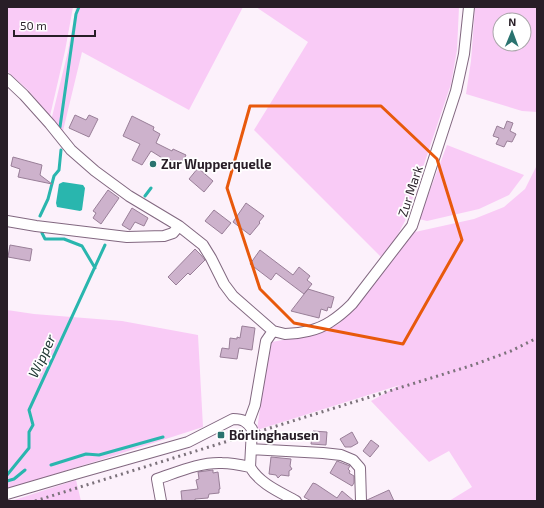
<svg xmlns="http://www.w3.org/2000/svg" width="544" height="508" viewBox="0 0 544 508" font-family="'Exo 2',sans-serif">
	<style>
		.green { fill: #f9cbf6; fill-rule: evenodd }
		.water { fill: #29b6ae }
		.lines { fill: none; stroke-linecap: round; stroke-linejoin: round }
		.stream { stroke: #29b6ae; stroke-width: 3 }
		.building { fill: #cdb2cc; stroke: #997f98 }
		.minor-casing { stroke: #826880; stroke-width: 12 }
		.minor { stroke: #fff; stroke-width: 10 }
		.rail { stroke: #7c727b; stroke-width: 3; stroke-dasharray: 2 4; stroke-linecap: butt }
		.marked { fill: none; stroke: #e8590c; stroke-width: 3; stroke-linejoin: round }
		.poi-dot { fill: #2a736f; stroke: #fff; stroke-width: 1.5 }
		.labels { text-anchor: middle; stroke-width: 3.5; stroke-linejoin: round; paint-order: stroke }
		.poi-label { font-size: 13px; font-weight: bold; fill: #281e27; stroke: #fff; text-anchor: start }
		.street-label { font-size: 13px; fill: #281e27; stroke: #fff }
		.water-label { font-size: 14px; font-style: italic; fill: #213836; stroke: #fff }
	</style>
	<rect width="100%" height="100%" fill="#fcf1fb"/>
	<path class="green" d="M7 7H73L65 51 50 116 28 90 7 71Z
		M76 7H243L189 110 82 52 62 135 51 121 68 51Z
		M256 7H459L457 50 451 84 405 221 396 238 381 257 254 130 308 42Z
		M475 7H537V112L522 111 466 94 471 61ZM500 20H524V44H500Z
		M447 145 524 175 509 195 479 209 427 221 419 219Z
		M537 165V501H449L472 487 449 451 429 462 371 401 400 385 257 430 269 346 272 342 308 335 322 331 339 324 354 307 402 243 415 232 474 219 504 207 525 189Z
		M7 310 34 314 122 321 198 335 203 427 116 455 7 489Z
		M76 480 81 501H11Z"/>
	<path class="water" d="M63 182 83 185 85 188 82 210 80 211 57 207 56 203 59 184Z"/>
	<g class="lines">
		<path class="stream" d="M60 127 76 14 79 7
			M145 196 151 188
			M40 216 48 199 54 176 59 170 61 150
			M42 233 45 239H64L82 246 95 268
			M51 465 86 454 99 455 163 437
			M7 475 29 448V432L33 425 29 410 105 245
			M7 481 14 479 25 470"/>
	</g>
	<path class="building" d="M75 115 86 120 89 115 98 119 89 137 69 128Z
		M132 116 154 127 153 130 160 134 156 143 172 151 173 149 186 155 181 165 168 159 167 161 151 151 142 165 132 160 140 144 123 136Z
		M507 121 513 123 510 131 516 134 512 142 507 141 504 147 496 144 499 138 493 136 497 126 504 129Z
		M13 157 42 165 40 175 52 184 18 177 20 169 11 166Z
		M198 168 213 181 204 192 189 179Z
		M108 190 119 198 101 224 93 218 96 213 93 211Z
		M246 203 264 216 259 222 260 223 250 235 233 222Z
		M132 208 148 218 144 226 135 222 130 230 122 225Z
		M214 210 231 223 222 234 205 221Z
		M10 245 32 249 30 261 8 257Z
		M195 249 201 255 205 260 190 275 188 273 176 285 168 277Z
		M260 250 293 275 299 267 310 276 307 280 312 284 304 294 276 273 271 280 250 264Z
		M308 289 334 297 331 308 328 307 327 311 321 309 319 318 291 311Z
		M242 326 255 328 252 350 239 348 237 359 220 357 222 348 229 349 230 338 237 339V337L240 338Z
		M313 431 327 432 326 445 311 444Z
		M352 432 358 443 351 447H345L340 439Z
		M371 440 379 446 370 457 363 451Z
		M271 457 291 459 290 466 292 469 289 471V476L281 475 278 478 276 475 269 474Z
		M337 461 350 466 348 469 350 471 349 473 354 476V483L352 486 330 473Z
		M213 470V473L218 472 220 489H219V493L209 494 208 498 195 499V501H182L181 491 198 489 196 480 199 479 198 472Z
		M313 483 316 484 337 498 342 491 354 501H311L304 497Z
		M389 490 394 501H367V500Z"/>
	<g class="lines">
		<defs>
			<path id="minor" d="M7 79 24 95 50 124 71 150 95 171 129 196 179 226 203 245 211 258 224 284 233 296 273 331
				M7 221 36 226 127 237 164 236 173 233 179 226
				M273 331C277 332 281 333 285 334 300 334 318 330 330 322 338 317 345 311 352 304L412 226 456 91 464 54 469 7
				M248 424 255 405 266 341 273 331
				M251 449 323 453 341 455 353 460 360 468 361 501
				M250 467C260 484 280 492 296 501
				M7 494 75 474 188 442 233 419C243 419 246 421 252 429L250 467
				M161 501 157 479C178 472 200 462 222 463 232 463 241 465 250 467"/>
		</defs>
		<use href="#minor" class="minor-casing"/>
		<use href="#minor" class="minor"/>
		<path class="rail" d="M35 501 473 365 511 351 537 338"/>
	</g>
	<path class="marked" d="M250 106H381L437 159 462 240 403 344 294 323 260 289 227 188Z"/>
	<g class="poi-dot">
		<circle cx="153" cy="164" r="4"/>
		<rect x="217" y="431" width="8" height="8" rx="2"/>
	</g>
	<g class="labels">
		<g class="poi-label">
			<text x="161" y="169">Zur Wupperquelle</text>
			<text x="229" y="440">Börlinghausen</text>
		</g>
		<g class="street-label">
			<text transform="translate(410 191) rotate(-72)" y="5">Zur Mark</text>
		</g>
		<g class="water-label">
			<text transform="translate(42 356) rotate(-65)" y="5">Wipper</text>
		</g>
	</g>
	<rect width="544" height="508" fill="none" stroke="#281e27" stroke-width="16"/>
	<g transform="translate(512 32) rotate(1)"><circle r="19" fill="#ffffff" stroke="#a9a5a9"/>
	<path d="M0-3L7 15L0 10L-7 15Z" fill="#2a736f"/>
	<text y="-6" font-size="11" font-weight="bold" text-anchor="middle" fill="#281e27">N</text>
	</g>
	<path d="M14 30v6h81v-6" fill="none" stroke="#281e27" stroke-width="2"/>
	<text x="20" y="30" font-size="12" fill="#281e27" stroke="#ffffff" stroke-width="3" paint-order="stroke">50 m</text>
</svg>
